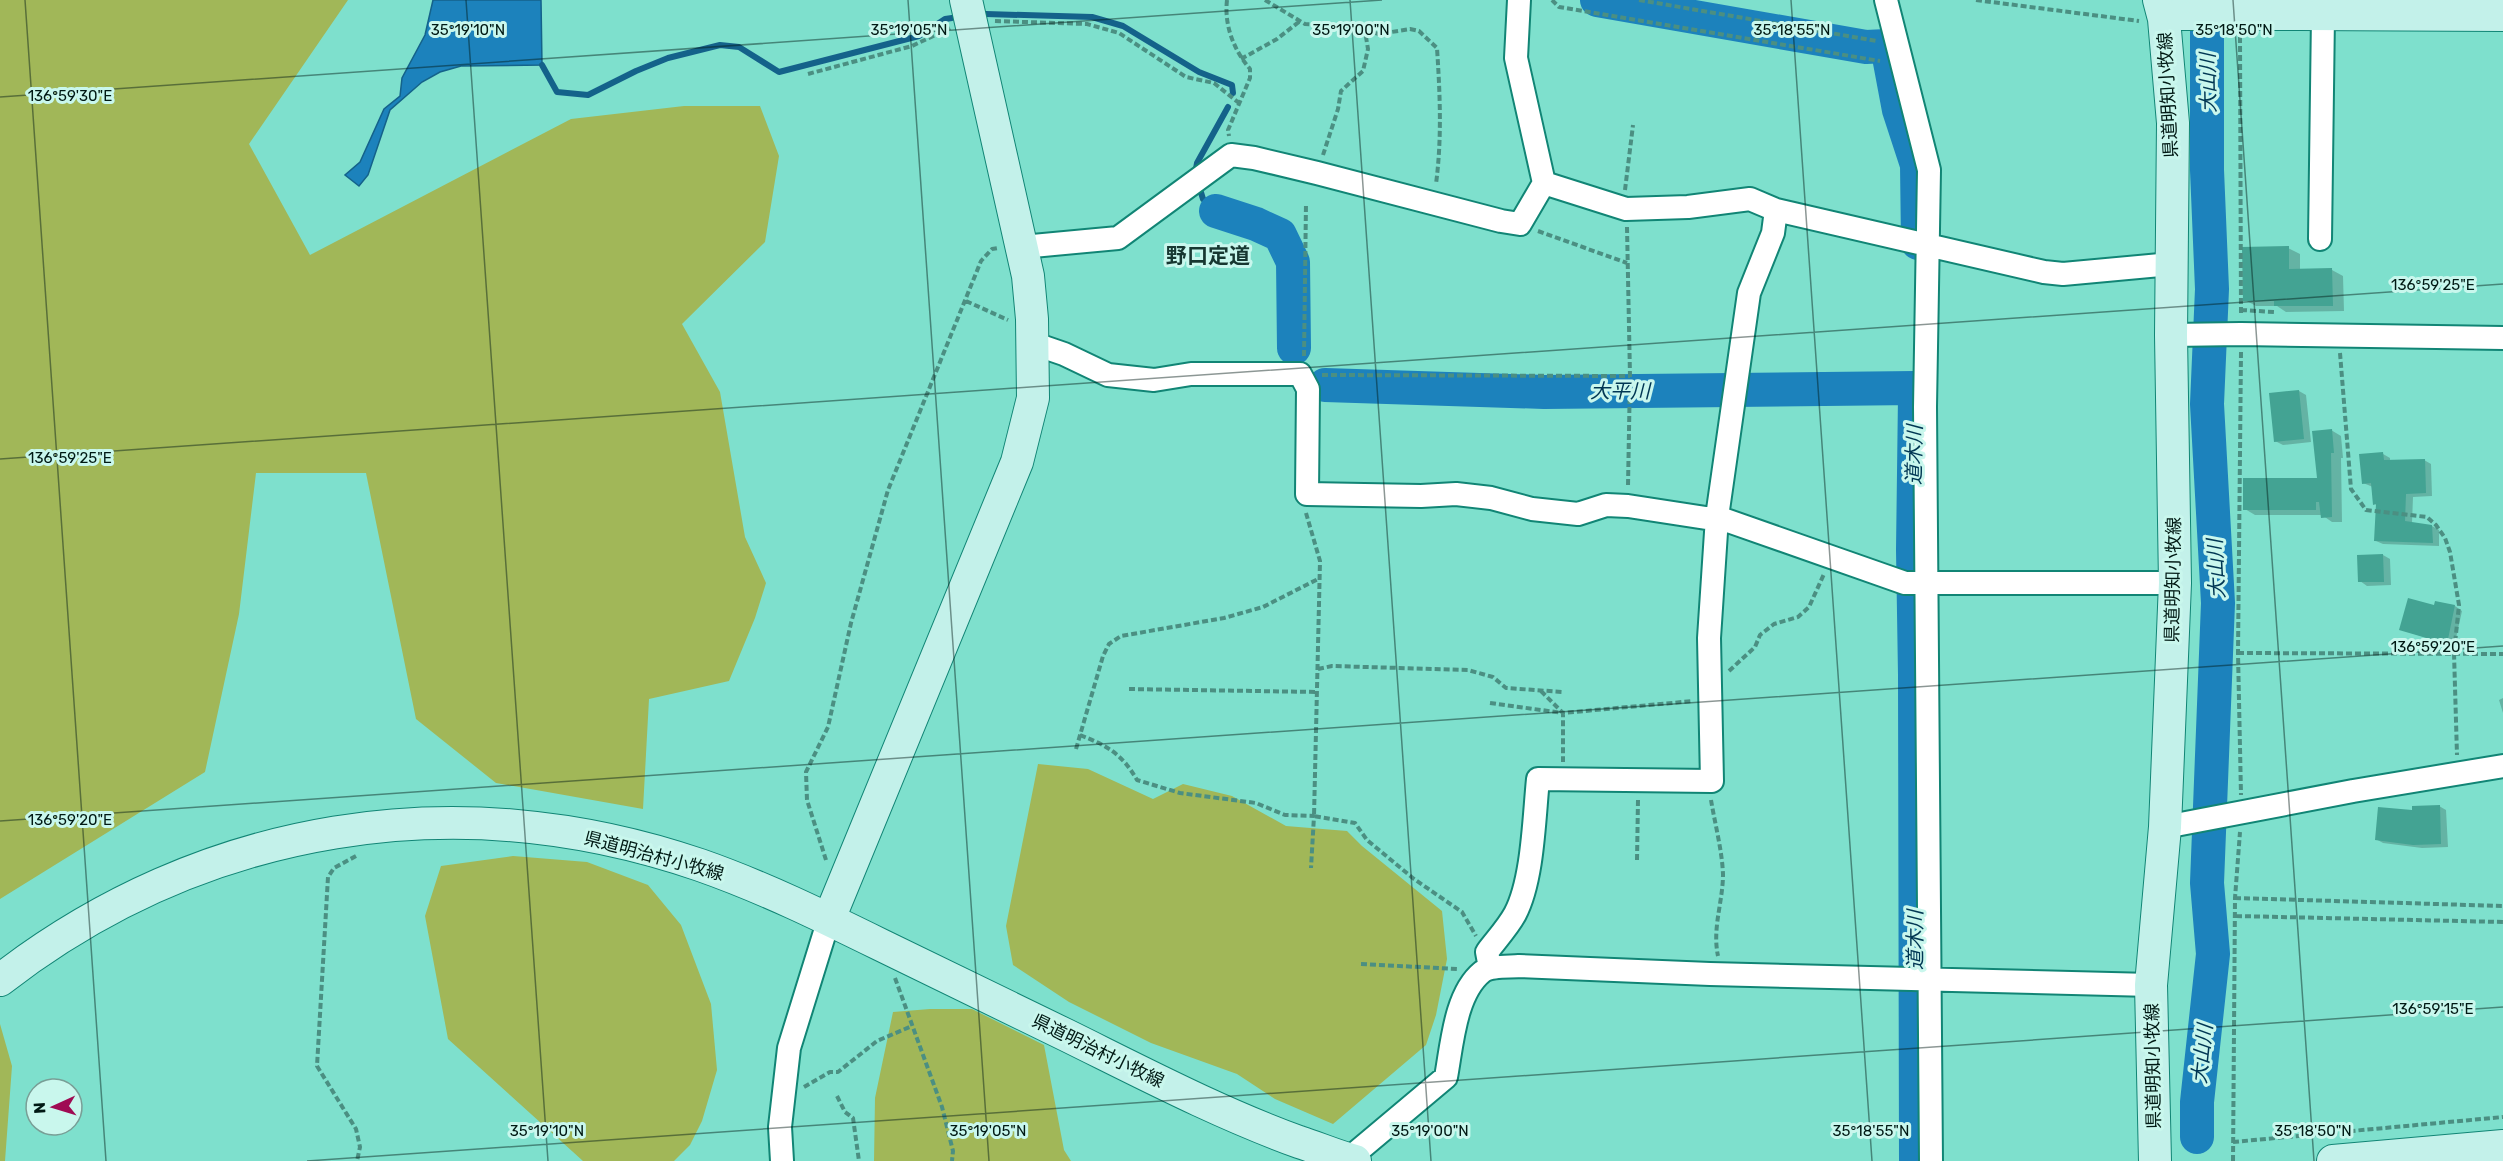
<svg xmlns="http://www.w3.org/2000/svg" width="2503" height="1161" viewBox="0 0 2503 1161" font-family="Rubik,'Noto Sans JP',sans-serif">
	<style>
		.green { fill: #a1b758 }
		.water { fill: #1c82bc; stroke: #14628a; stroke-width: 1.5 }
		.shadow { fill: #0003 }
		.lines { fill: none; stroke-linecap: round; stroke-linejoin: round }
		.stream { stroke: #14628a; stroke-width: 6 }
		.river { stroke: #1c82bc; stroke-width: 34 }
		.building { fill: #43a393 }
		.street-casing { stroke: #118575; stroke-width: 26 }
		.secondary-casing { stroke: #118575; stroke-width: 34 }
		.path { stroke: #4b8f82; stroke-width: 4; stroke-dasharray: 6 3; stroke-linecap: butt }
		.street { stroke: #fff; stroke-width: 22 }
		.secondary { stroke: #c3f1ea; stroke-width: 32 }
		.secondary-bridge-casing { stroke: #118575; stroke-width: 34; stroke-linecap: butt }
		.secondary-bridge { stroke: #c3f1ea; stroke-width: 32 }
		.ticks { fill: none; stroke: #001914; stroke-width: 1.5; stroke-opacity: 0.45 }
		.labels { text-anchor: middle; stroke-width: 6; stroke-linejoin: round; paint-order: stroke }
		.street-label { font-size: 18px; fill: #001914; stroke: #c9f7ed }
		.water-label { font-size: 20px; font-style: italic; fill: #003653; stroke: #c9f7ed }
		.quarter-label { font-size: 21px; font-weight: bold; fill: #173731; stroke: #c9f7ed }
		.ticks-label { font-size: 15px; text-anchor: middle; fill: #001914; stroke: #c9f7ed; stroke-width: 6; stroke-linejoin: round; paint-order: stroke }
	</style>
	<rect width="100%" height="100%" fill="#7ee0cd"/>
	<path class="green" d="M0 0H348L249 144 310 255 571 119 684 106H760L779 156 765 242 682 324 720 392 745 537 766 583 755 618 729 681 649 699 643 809 496 783 416 719 366 473H256L239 614 205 772 0 899Z
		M1038 764 1088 769 1153 799 1183 784 1232 796 1286 826 1347 831 1362 846 1442 911 1447 959 1436 1015 1426 1045 1333 1124 1275 1099 1237 1074 1151 1043 1069 1002 1013 965 1006 926Z
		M513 856 587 862 648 885 681 925 711 1004 717 1070 702 1121 690 1145 674 1161H583L448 1039 425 916 441 866Z
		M930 1009H972L1044 1045 1064 1150 1071 1161H874L875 1098 893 1012Z
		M0 1024 12 1066 5 1161H0Z"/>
	<path class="water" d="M433 0H541L542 65 461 66 440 72 422 82 390 110 368 175 359 186 345 175 360 162 384 109 400 96 402 78 425 35Z"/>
	<path class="shadow" d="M2288 248 2300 254V270H2332L2343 276 2344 311 2286 312 2277 306H2256L2245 300Z
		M2299 391 2306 395 2311 442 2283 445 2275 441Z
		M2331 430 2341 436 2343 458H2341L2342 522H2332L2322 515H2255L2245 509 2318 479Z
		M2383 454 2390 458V462L2424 460 2431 464 2432 496 2413 497 2412 523 2432 526 2439 530V546L2383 544 2376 541 2377 505 2374 504 2373 487 2363 483Z
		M2383 555 2390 559 2391 585 2367 586 2360 581Z
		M2455 606 2462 611 2454 647 2400 629 2435 607Z
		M2503 698V713L2499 700Z
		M2439 806 2446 810 2448 847 2422 848 2383 843 2376 839 2414 812Z"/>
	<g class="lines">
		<path class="stream" d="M986 14 1092 17 1123 26 1199 72 1232 85 1233 93
			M542 65 557 92 588 95 636 71 668 58 720 45 739 47 779 72 919 36 945 19 952 18
			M1195 174 1197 163 1228 107
			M1199 186 1203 199 1216 211"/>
		<path class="river" d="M1597 0 1866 47 1887 46 1899 110 1917 165 1918 243
			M1216 211 1256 224 1280 235 1293 262 1294 348
			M1325 385 1544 392 1915 388
			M1915 396 1913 550 1915 675 1916 1161
			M2197 1137V1102L2213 954 2207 883 2218 603 2207 404 2212 289 2207 170V0"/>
	</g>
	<path class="building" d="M2289 246V269L2332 268 2333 306H2274V301H2243L2242 247Z
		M2299 390 2304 439 2274 442 2269 393Z
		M2332 429 2334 453H2331L2332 517 2321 518 2319 502H2316V510H2243V478H2317L2312 431Z
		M2383 452 2384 460 2425 459 2426 493 2406 494 2405 521 2432 525 2433 543 2374 541 2376 504 2373 505 2371 483 2362 484 2359 454Z
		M2383 554 2384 582H2358L2357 555Z
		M2408 598 2434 605 2435 601 2455 605 2447 644 2399 630Z
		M2440 805 2441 844 2413 845 2375 840 2378 807 2412 810V806Z"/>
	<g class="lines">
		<defs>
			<path id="street" d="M1886 0 1929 170 1925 407 1931 1161
				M1544 183 1626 209 1688 207 1750 199 1776 210 2044 272 2063 274 2171 264
				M2320 239 2323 15
				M1022 247 1118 238 1231 155 1254 158 1317 173 1501 221 1520 224 1544 183 1516 58 1519 0
				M2171 335 2241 334 2503 338
				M1032 343 1064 354 1108 375 1154 380 1191 374H1300L1308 389 1307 494 1421 496 1456 494 1491 498 1532 509 1578 514 1606 505 1628 506 1706 518 1717 517 1905 583H2175
				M2165 827 2353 791 2503 766
				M1490 968 1487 952C1496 940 1508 927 1515 914 1533 880 1534 818 1538 779L1712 781 1709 638 1717 517 1749 293 1773 233 1776 210
				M782 1161 780 1127 789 1048 829 919
				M1346 1161 1446 1077C1452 1045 1455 994 1482 972 1490 965 1509 967 1519 966L1710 974 2151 985"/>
			<path id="secondary" d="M2301 14 2503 15
				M829 919 1017 462 1033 398 1032 319 1028 276 966 0
				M0 980C203 823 457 782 700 865 763 887 822 916 881 945 943 975 1005 1005 1066 1035 1143 1073 1219 1113 1299 1142 1318 1148 1336 1156 1355 1161
				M2155 1161 2151 985 2165 827 2175 583 2171 335 2173 123 2164 19 2159 0
				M2333 1161 2503 1146"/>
		</defs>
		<use href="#street" class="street-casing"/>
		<use href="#secondary" class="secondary-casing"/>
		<path class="path" d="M1227 0C1224 26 1234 50 1250 69V78L1228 130 1229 136
			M1265 0 1305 24 1346 26 1379 34 1410 29 1419 31 1437 48C1440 94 1442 138 1436 184
			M1552 0 1559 7 1880 61
			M1639 0 1877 41
			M1976 0 2139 21
			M995 21 1087 24 1119 33 1186 77 1214 83 1239 103
			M2240 37 2241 315
			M1241 59 1277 39 1300 21
			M808 74 912 46 950 28
			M1323 155 1338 109 1341 91 1363 71 1368 49 1365 31
			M1625 190 1633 125
			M1627 227 1630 376 1628 486
			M1538 231 1627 263
			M966 301 1008 320
			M2241 310 2274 312
			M2241 352 2238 653 2241 795
			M2340 353 2351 489 2366 510 2427 517 2436 525 2445 538 2450 552 2459 605 2454 653 2457 755
			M1304 356 1306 203
			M1322 375 1630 376
			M1306 513 1320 561 1314 816 1355 823 1367 840 1414 879 1462 912 1476 936
			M2238 653 2503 654
			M1318 669 1332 666 1468 670 1493 677 1506 688 1563 692
			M1729 671 1755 647 1760 635 1774 624 1798 617 1809 607 1824 574
			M1129 689 1317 692
			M1541 691 1563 713 1693 701
			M1490 703 1563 713V762
			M1080 735C1108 746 1122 754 1137 780L1180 793 1256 803 1285 815 1314 816 1311 868
			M1076 749 1103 656 1109 644 1121 636 1224 618 1263 607 1320 578
			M1711 800C1715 824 1722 850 1723 874 1723 902 1712 928 1718 956
			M356 856 334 868 328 877 317 1066 356 1129 360 1147 357 1161
			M826 860 807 800 806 772 828 727 851 623 888 490 981 261 992 249 998 248
			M1637 860 1638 800
			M2235 898 2503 906
			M2236 916 2503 922
			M1361 964 1457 969
			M895 978 942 1107 953 1151 952 1161
			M804 1087 830 1072H838L877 1041 912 1026
			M837 1096 845 1112 853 1118 859 1161
			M2233 1142 2503 1117
			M2233 1161 2235 898 2240 832"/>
		<use href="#street" class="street"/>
		<use href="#secondary" class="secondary"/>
		<defs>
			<path id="secondary-bridge" d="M2181 14H2301"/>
		</defs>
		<use href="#secondary-bridge" class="secondary-bridge-casing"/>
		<use href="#secondary-bridge" class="secondary-bridge"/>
	</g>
	<path class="ticks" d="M25 0 106 1161M466 0 548 1161M908 0 989 1161M1350 0 1431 1161M1791 0 1872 1161M2233 0 2314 1161M0 97 1382 0M0 459 2503 284M0 821 2503 646M307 1161 2503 1007"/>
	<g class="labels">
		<g class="street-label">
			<text transform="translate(2168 95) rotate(-93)" y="6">県道明知小牧線</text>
			<text transform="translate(2173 580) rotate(-89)" y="6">県道明知小牧線</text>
			<text transform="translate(654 856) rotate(15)" y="6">県道明治村小牧線</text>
			<text transform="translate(1098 1051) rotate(26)" y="6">県道明治村小牧線</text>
			<text transform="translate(2153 1066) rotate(-91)" y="6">県道明知小牧線</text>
		</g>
		<g class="water-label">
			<text transform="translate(2208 83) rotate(-91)" y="7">大山川</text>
			<text x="1620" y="398">大平川</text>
			<text transform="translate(1914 455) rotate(-89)" y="7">道木川</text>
			<text transform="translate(2216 569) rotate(-93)" y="7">大山川</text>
			<text transform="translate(1915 940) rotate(-90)" y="7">道木川</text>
			<text transform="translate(2202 1054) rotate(-84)" y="7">大山川</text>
		</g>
		<g class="quarter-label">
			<text x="1208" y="263">野口定道</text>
		</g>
	</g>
	<g class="ticks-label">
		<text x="468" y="35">35°19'10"N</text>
		<text x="909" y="35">35°19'05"N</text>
		<text x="1351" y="35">35°19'00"N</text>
		<text x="1792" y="35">35°18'55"N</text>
		<text x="2234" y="35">35°18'50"N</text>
		<text x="70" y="101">136°59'30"E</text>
		<text x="2433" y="290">136°59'25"E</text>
		<text x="70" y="463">136°59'25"E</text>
		<text x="2433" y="652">136°59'20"E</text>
		<text x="70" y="825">136°59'20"E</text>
		<text x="2433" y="1014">136°59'15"E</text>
		<text x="547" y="1136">35°19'10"N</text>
		<text x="988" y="1136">35°19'05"N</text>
		<text x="1430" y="1136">35°19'00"N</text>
		<text x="1871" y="1136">35°18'55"N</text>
		<text x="2313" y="1136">35°18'50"N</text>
	</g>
	<g transform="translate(54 1107) rotate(266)"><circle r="28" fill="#c9f7ed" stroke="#799e96" stroke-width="1.5"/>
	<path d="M0-4.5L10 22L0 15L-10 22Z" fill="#9f0b53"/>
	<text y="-9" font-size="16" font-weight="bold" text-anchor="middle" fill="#001914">N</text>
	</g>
</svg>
